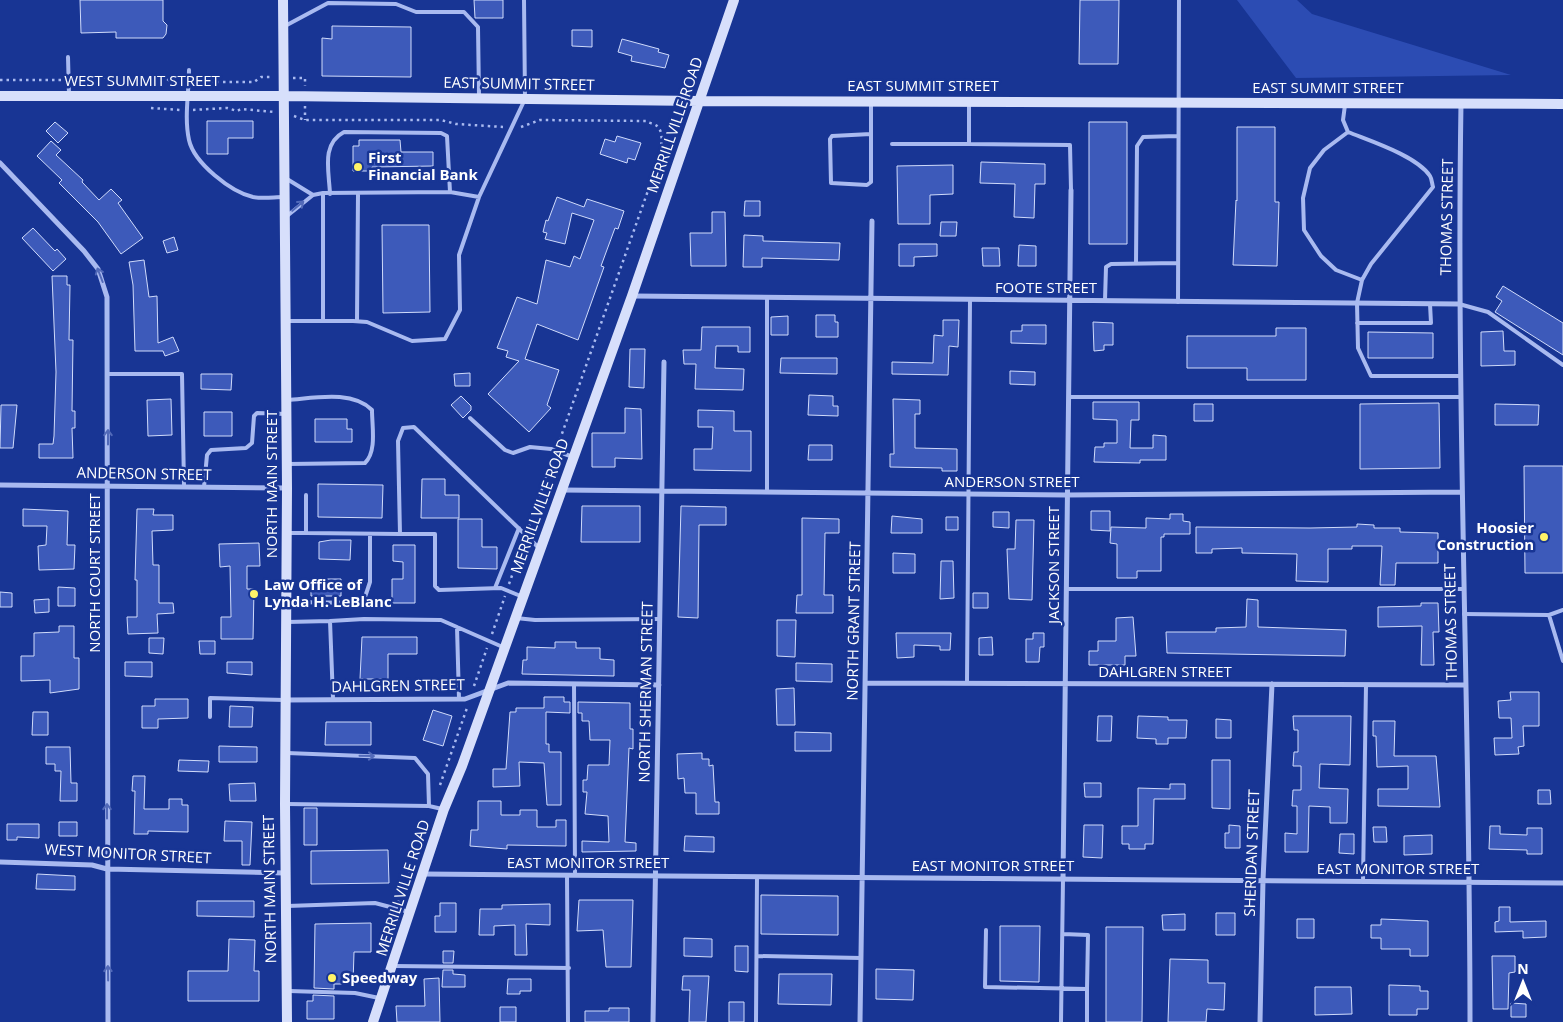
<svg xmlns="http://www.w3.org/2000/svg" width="1563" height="1022" viewBox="0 0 1563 1022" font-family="'Open Sans',sans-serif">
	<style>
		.green { fill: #2c4cb3 }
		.building { fill: #3d5aba; stroke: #d0dbfb }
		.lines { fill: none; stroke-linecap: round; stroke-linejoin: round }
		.path { stroke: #a9baf0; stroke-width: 2.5; stroke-dasharray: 2.5 4; stroke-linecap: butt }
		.lane { stroke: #a9baf0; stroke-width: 4 }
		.street { stroke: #a9baf0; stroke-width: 5 }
		.secondary { stroke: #d7dffb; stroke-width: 10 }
		.oneway { stroke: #526ab9 }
		.poi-dot { fill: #fff368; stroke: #183594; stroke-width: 2 }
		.labels { text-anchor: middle; stroke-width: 5; stroke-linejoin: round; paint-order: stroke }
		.street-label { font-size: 15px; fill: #fff; stroke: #183594 }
		.poi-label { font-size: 15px; font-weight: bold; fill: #fff; stroke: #183594; text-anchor: start }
	</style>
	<rect width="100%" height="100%" fill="#183594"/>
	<path class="green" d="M1237 0H1297L1312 14 1511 75 1296 78Z"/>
	<path class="building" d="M80 0H163V21L167 25 166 34 163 38H116V32L81 33Z
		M474 0H503V18H475Z
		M1080 0H1119L1118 64H1079Z
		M332 26 411 27V77L322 76V38L332 39Z
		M572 30H592V47L572 46Z
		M622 39 659 49 658 52 669 55 665 68 631 61 632 56 618 52Z
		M207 121H253V138H228V154H207Z
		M55 122 68 133 58 143 46 131Z
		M1089 122H1127V244H1089Z
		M1237 127H1275V202H1279L1277 266 1233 265 1236 200 1237 201Z
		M617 136 641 143 635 160 628 158 627 163 600 154 605 139 615 142Z
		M359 140H400L401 152H433V166L372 167V171H353V146H359Z
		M51 141 61 150 56 155 83 180 82 182 99 200 111 189 122 200 118 203 143 238 121 254 98 222 59 183 62 180 37 156Z
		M981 162 1045 164V184H1035L1034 218 1014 217 1015 184 980 183Z
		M953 165V194L930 195V224H898L897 166Z
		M557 197 584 207 587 199 624 211 618 229 615 228 601 266 604 267 578 340 537 324 525 359 559 370 547 405 551 408 529 432 488 394 519 361 506 357 508 351 497 348 517 297 537 304 546 260 570 267 574 256 580 259 594 220 572 213 565 244 545 239 547 233 543 232 546 220 548 221Z
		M745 201H760V216H744Z
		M712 212H725L726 266H691L690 233H712Z
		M941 222H957L956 236H940Z
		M382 225H429L430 312 383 313Z
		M33 228 55 251 57 249 66 259 53 271 22 238Z
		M744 235 763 236V241L840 243 839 260 762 258V267H743Z
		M174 237 178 250 167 253 163 241Z
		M899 244H937V256L914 257V266H899Z
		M1019 245 1036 246V266H1018Z
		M982 248H999L1000 266H983Z
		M144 260 149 297 157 296 158 343 173 337 179 351 165 356 163 351H135L133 285 129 262Z
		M52 276H67V285H70L69 340H73L72 411H75V428H72L73 458H39V444H53L54 436 56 372Z
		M1503 286 1563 323V355L1495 312 1502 301 1496 297Z
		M816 315H835V322H838V337H816Z
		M788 316V335H771V317Z
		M943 320H959L958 347 949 346 948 375 892 374V362L933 363 934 335 943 336Z
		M1093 322 1113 323V345H1104V350L1094 351Z
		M1022 325H1046V344L1011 343V331H1022Z
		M702 327H750V352H738V346H716L715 368 744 369 743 390 695 389 696 364H684L683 350H701Z
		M1276 328H1306V380H1247V368H1187V336H1276Z
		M1503 331 1504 351H1515V365L1481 366V332Z
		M1368 332 1433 333V358H1368Z
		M630 349H645L644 388 629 387Z
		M781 358H837V374L780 373Z
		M1010 371 1035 372V385L1010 384Z
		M470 373V386H455L454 374Z
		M201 374H232L231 390 201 389Z
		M809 395 833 396V406H838V416L808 415Z
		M461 396 471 406V410L463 418 451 405Z
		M171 399 172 435 148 436 147 400Z
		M893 399 920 400V414H915V448L957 449V471H942V468L890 467V454H894Z
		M1093 402H1139V420H1131L1130 448H1153V435L1166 436V460H1140V463L1094 462 1095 447H1104V443H1117V420L1093 419Z
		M1439 403 1440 468 1360 469V404Z
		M1194 404H1213V421H1194Z
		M1495 404 1539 405 1538 425H1495Z
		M1 405H17L13 448H0Z
		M625 408 641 409 642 459 615 458V467H592V433H625Z
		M698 410 734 411V431H751V471L694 470V449H712L713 427H698Z
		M204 412H232V436H204Z
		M315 419H347V429H352V442H315Z
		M809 445H832V460H808Z
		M1524 466H1563V573H1525Z
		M422 479H445V495H459V518H421Z
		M318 484 383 485 382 518 318 517Z
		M582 506H640V542H581Z
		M681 506 726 507V525H699L698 618 678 617Z
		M23 509 68 511 67 545H75L74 569 39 570 38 546 46 545 47 526H23Z
		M137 509H154L153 515H173V530L152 531 153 565H159V603H173L174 613 157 614 158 633 128 634 127 617H137V580H135Z
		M1091 511H1110V531L1091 530Z
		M993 512H1009V528L993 527Z
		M1170 514H1183V521L1190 522V534H1164V537H1161V571H1137V578H1117V544L1110 543 1111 527 1146 528V518L1170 519Z
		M892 516 922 519V533H891Z
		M946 517H958V530H946Z
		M802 518 839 519V533H825L824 595H833V613H796L797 595H802Z
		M458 519H482V547H497V569L458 568Z
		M1016 520H1034L1032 600 1009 599 1007 549H1015Z
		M1357 524 1374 525V528H1400V532L1438 533V563H1396L1395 585H1380L1382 546H1352V549H1328V582L1296 581 1297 554 1242 553V548L1212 549V553H1196V527L1310 528 1357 527Z
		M331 540H351L350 560 319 559V542Z
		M259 543 260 566H247V589H254L253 639H221V617H231L230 566 220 567 219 544Z
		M393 545H415V603H392V579H403V562L393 561Z
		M893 553 915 554V573H893Z
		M941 561H953L954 598 940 599Z
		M311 579H341V596H311Z
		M58 587 75 588V606H58Z
		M0 592 12 593V607H0Z
		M973 593H988V608H973Z
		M49 599V612L35 613 34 600Z
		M1247 599 1258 600V627L1346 630 1345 656 1167 653 1166 632H1216V628L1246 627Z
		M1421 603H1438L1439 632H1433L1434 665H1421L1422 626 1378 627V607L1421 606Z
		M1133 617 1136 656H1125V665H1089V651H1098V641H1116V618Z
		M777 620H796L795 657 777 656Z
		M59 626H74V658H79V689L50 693V680L21 681V656H34V633L59 632Z
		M896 633H951L950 650H940V646L914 645V657L897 658Z
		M1033 633H1044V647H1040L1039 662H1026V639H1033Z
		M362 637H417V654H388V679H360Z
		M992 637 993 655H979V638Z
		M149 638H164L163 654 149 653Z
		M199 641H215V654H200Z
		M555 642H576V648H600V659L614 660V676L522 674 523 660H527V647L555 648Z
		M125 662H152V677L125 676Z
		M227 662H252V675L227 673Z
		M796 663 832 664V682L796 681Z
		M794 688 795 725H777L776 689Z
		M1510 692H1539V726H1523L1524 746 1518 747 1519 754 1495 755 1494 738H1512L1511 718H1499L1498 701 1511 700Z
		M544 697H564V702H570V713L546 712V744H549V752H561V805H547L544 763 519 762 520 786 493 787V769H506L510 712H516V708H544Z
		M155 699H188V718L158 719V728H142V706H155Z
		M578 702 630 703V729H633V749L629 748 625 842 636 843V851L582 852V841L609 842 608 816 585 814 587 792H583V780H587L588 765H609L610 740H590L589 721H582V713H578Z
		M230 706 253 707 252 727H229Z
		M433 710 452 716 443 746 423 740Z
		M33 712H48V735H32Z
		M1098 716H1112L1111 741H1097Z
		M1138 716 1168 717V720H1187L1186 738H1168V744H1156V739L1137 738Z
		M1293 716H1351L1350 765 1320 764 1319 788 1348 789 1347 823H1330V807L1309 806 1308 852H1285V833L1297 834V806H1292L1293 790H1301V766H1293L1294 752H1298V730H1294Z
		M1216 719 1231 720V738H1216Z
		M1373 721H1395L1394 756H1436L1440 807 1378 806V789H1408V766L1377 767 1376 736H1373Z
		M326 722H371V745H325Z
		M795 732 831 733V751H795Z
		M219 746 257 747V762H219Z
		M46 747H70L71 783H77V801H60L61 771H55V764H46Z
		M702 753V759H709V766L713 765 715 802H719V814H696V793H685L684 778 678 779 677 754Z
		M179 760 209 761 208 772 178 771Z
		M1212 760H1230V809L1212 808Z
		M133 776H145L144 809H169V799H182V805H188V832L148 831V834H134L135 791H132Z
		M255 783 256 801H230L229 784Z
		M1084 783H1101V797H1085Z
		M1170 784H1185V799H1154L1153 844H1145V849H1129V844H1122V826H1138V788L1170 789Z
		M1538 790H1550L1551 804H1538Z
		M478 801H501V815H520V810H537V827H556V820H566V846L507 845V849L470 846 471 830H478Z
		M304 808H317V845H304Z
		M225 821 252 822 250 865H242V841H224Z
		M59 822H77V836H59Z
		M7 824H39V838L17 837V840H7Z
		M1084 825H1103L1102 858 1083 857Z
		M1229 825 1240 826V848H1225V833H1229Z
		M1490 826H1500V834L1527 835V828H1542V854H1527V850L1489 849Z
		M1373 827H1386L1387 842H1374Z
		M1340 834H1354V854L1339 853Z
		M1432 835V854L1404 855V836Z
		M685 836 714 837V852L684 851Z
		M388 850 389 883 311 884V851Z
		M37 874 75 876V890L36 889Z
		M761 895 838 896V935L761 934Z
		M579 900H633L631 967H606L603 930 577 931Z
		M197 901H254V917L197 916Z
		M440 903H456V932H435V916H440Z
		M550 904V925L526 924 527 955H515V925L494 926V935H479L480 909H502V905Z
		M1499 907H1510V922L1546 921V937L1523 938V931L1495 932V922L1499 921Z
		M1216 913H1235V935H1216Z
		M1185 914V930H1163L1162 915Z
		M1297 919H1314V938H1297Z
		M1381 919 1428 921V956H1410V949H1381V938H1371V925H1381Z
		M371 923V952H354L353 984H334V989L314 988 315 924Z
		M1000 926H1040L1039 982 1000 981Z
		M1106 927H1143L1142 1022H1106Z
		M684 938 712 939V957L684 956Z
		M229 939 255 940 254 971H259V1001H188V971H228Z
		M735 946H748V972L735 971Z
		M443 951H454L453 963H443Z
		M1492 956H1515V972L1509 973 1508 1009H1493Z
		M1170 959 1208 960V983H1225L1224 1010 1207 1009 1206 1022H1168Z
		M876 969 914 970 913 1000 876 999Z
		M443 970H453V974L465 975V987H442Z
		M779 974H832L831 1005 778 1004Z
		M683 976H709L706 1022H689L690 990H682Z
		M439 978 440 1022H397L396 1006H425L424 979Z
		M508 979H531V991H520V994H507Z
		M1389 985 1420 986V991H1428V1009H1417V1015H1389Z
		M1315 987H1351L1352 1014 1315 1015Z
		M313 995 334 996V1019H307V1001H313Z
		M729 1002H744V1022H729Z
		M1511 1003 1526 1004V1017H1511Z
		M500 1007H516V1022H500Z
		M609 1008H629V1022H585V1011H609Z"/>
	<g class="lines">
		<path class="path" d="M293 78H305V86
			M0 80H61
			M77 80 87 77 166 78 170 81 182 82
			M197 82H254L261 77H272
			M305 106V120
			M151 108 180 110
			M193 110 227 108 237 111 241 109 274 112
			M294 116 305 120H441L456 124 503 127
			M521 127 540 120 646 121C649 123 655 124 657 126 669 136 654 172 650 185L558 445
			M529 527 553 457
			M509 584 523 545
			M492 634 505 596
			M474 686 487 648
			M440 785 467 708
			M398 903 418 847"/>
		<path class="lane" d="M285 26 328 3 396 4 416 12H464L478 27 479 96
			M68 57 69 94
			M189 70C189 93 184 117 189 140 194 163 231 192 253 197 263 199 274 197 284 197
			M1345 105 1343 120 1348 132C1370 141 1417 156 1430 176 1432 179 1432 184 1433 187L1371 264 1362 280 1357 303 1358 348 1371 376H1460
			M1348 132 1324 150 1310 168 1303 198 1304 230 1321 256 1336 270 1362 280
			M871 134 832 136 830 139 831 183 867 185 871 182V103
			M892 144H969V103
			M969 144 1070 145 1071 190
			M287 179 313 195
			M323 193V320
			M330 194C329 171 321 144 344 132L441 133 447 136 450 192
			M287 216 313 195 323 193 450 192 479 197
			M1136 263 1137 146 1143 137 1177 136
			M1105 300 1106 267 1111 264 1178 263
			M1178 302 1179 0
			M1459 304 1488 312 1563 365
			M287 321H353L367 322 412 341 445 339 460 310 459 255 479 197 525 99 524 0
			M357 321 358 194
			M1357 323H1431L1430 304
			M108 374H182L184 486
			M1069 397H1461
			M470 418 505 450 513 453 530 447 551 449 573 457
			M288 464 365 463C377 451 372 427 372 410 352 390 315 398 288 400
			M204 487 207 455 211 450 246 448 252 443 254 416 257 413 286 414
			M767 492V298
			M287 533H306V495
			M306 533 400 534 398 441 403 428 414 427 539 548
			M400 534H435V586L439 590 501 588 523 597
			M495 588 519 528
			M1066 589H1463
			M287 602 363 603 370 582V535
			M1464 614 1549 615 1563 610
			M1549 615 1563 661
			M516 618 535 620 660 619
			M330 621 364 619 441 620 505 648
			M287 622 330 621 333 699
			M457 627 459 699
			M967 683 970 300
			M574 684 575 875
			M210 717V698L285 700
			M287 753 415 758 428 774 429 806
			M287 804 429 806 442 809
			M567 875 568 1022
			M1363 881 1366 685
			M287 906 375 903 409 912
			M986 930 985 987 1087 989V1022
			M1063 934 1088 935 1087 989
			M757 956 861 958
			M393 966 569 968
			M289 991 355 993 379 998
			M756 1022 757 877
			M1061 1022 1063 879"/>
		<path class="street" d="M1461 103C1456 410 1470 716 1470 1022
			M0 163 84 251 98 269 107 297 108 1022
			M633 296 1459 304
			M0 485 287 488
			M562 490 1066 495 1462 492
			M865 683 1464 685
			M285 700 465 699 508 683 659 685
			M0 862 92 865 107 869 285 873
			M423 874 1563 883
			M1063 879 1071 190
			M653 1022 664 362
			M860 1022 872 221
			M1260 1022 1263 880 1272 684"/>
		<path class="secondary" d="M283 0 287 488 285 804 287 1022
			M0 96H284L699 101 1563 104
			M373 1022 444 809 462 766 632 296 734 0"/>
	</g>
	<defs><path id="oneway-shaft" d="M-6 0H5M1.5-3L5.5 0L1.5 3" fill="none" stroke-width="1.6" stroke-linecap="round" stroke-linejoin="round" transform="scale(1.25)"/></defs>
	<g class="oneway">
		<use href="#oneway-shaft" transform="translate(298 206) rotate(-40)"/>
		<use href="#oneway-shaft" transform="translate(100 275) rotate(-111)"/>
		<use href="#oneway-shaft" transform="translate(108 437) rotate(-90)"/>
		<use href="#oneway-shaft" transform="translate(367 756) rotate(1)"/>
		<use href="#oneway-shaft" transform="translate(107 811) rotate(-90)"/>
		<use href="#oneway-shaft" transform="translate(108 973) rotate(-91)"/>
	</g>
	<g class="poi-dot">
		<circle cx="358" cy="167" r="5"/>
		<circle cx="1544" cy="537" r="5"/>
		<circle cx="254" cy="594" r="5"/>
		<circle cx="332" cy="978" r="5"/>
	</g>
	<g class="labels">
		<g class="street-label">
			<text x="142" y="86">WEST SUMMIT STREET</text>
			<text transform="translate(519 84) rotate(1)" y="5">EAST SUMMIT STREET</text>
			<text x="923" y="91">EAST SUMMIT STREET</text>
			<text x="1328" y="93">EAST SUMMIT STREET</text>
			<text transform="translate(675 125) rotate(-71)" y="5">MERRILLVILLE ROAD</text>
			<text transform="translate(1447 217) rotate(-89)" y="5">THOMAS STREET</text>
			<text x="1046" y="293">FOOTE STREET</text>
			<text transform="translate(144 474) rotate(1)" y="5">ANDERSON STREET</text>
			<text x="1012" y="487">ANDERSON STREET</text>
			<text transform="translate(272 484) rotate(-90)" y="5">NORTH MAIN STREET</text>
			<text transform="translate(540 506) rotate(-70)" y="5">MERRILLVILLE ROAD</text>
			<text transform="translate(1054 565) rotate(-90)" y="5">JACKSON STREET</text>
			<text transform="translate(95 573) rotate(-90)" y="5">NORTH COURT STREET</text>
			<text transform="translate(854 621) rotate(-89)" y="5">NORTH GRANT STREET</text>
			<text transform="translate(1451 622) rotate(-91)" y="5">THOMAS STREET</text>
			<text x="1165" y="677">DAHLGREN STREET</text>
			<text transform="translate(398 686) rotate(-1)" y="5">DAHLGREN STREET</text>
			<text transform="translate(646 692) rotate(-89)" y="5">NORTH SHERMAN STREET</text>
			<text transform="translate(1252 853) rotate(-88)" y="5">SHERIDAN STREET</text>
			<text transform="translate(128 854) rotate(3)" y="5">WEST MONITOR STREET</text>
			<text x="588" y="868">EAST MONITOR STREET</text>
			<text x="993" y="871">EAST MONITOR STREET</text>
			<text x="1398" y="874">EAST MONITOR STREET</text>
			<text transform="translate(403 888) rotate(-72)" y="5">MERRILLVILLE ROAD</text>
			<text transform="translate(270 889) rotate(-91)" y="5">NORTH MAIN STREET</text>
		</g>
		<g class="poi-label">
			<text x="368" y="163">First<tspan x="368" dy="17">Financial Bank</tspan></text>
			<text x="1534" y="533" text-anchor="end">Hoosier<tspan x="1534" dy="17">Construction</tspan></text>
			<text x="264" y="590">Law Office of<tspan x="264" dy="17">Lynda H. LeBlanc</tspan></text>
			<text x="342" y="983">Speedway</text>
		</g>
	</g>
	<g transform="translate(1523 982)" stroke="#183594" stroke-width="4" paint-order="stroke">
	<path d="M0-4L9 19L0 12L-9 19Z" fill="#ffffff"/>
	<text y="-8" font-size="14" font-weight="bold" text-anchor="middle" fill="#ffffff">N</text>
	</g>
</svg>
